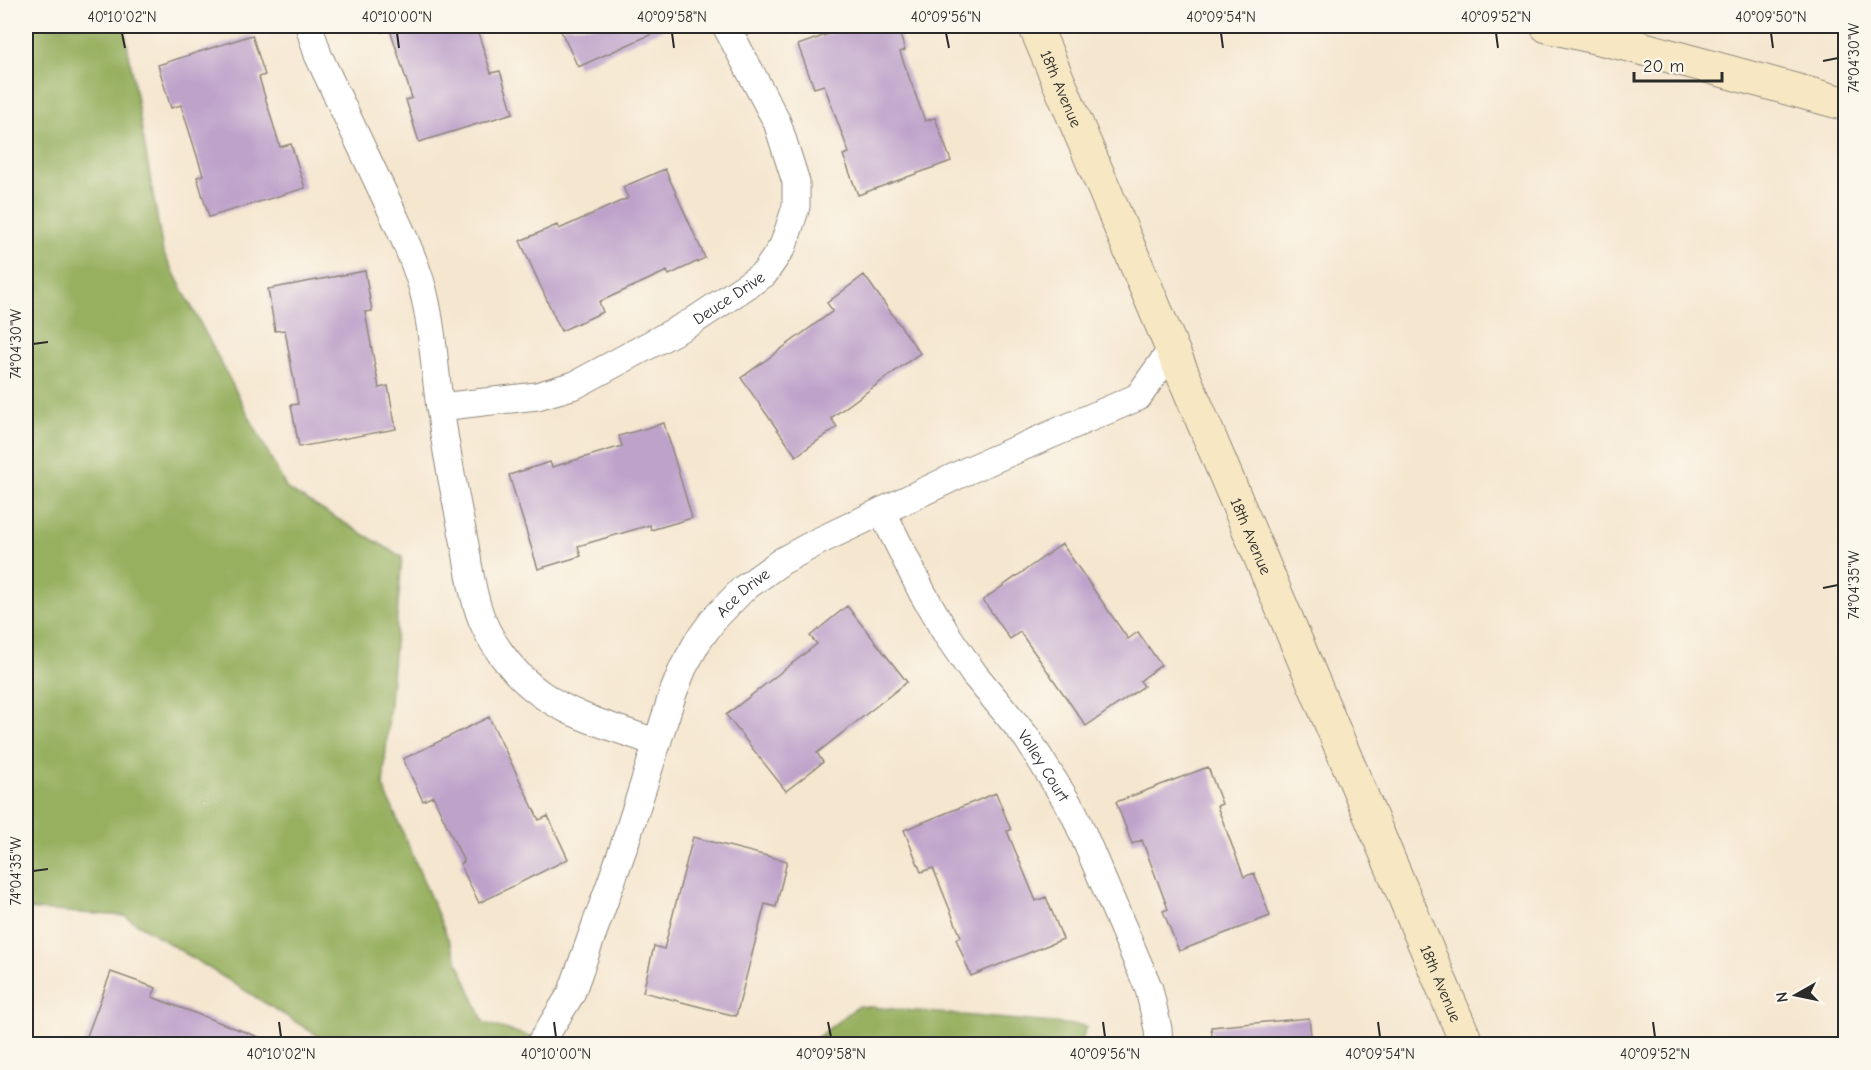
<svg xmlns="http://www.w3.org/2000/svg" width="1871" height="1070" viewBox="0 0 1871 1070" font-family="'Comic Neue',sans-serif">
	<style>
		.forest { fill: #97b061; stroke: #616e46; stroke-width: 1.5 }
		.building { fill: #bea2ca }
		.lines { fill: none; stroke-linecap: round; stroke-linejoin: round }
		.street-casing { stroke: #90887d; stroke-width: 29 }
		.secondary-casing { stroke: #90887d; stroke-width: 35 }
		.street { stroke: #fff; stroke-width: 27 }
		.secondary { stroke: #f7e8c3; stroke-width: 33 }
		.ticks { fill: none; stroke: #2b2b2b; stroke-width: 2 }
		.labels { text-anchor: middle; stroke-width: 4.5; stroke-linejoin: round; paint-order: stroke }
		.street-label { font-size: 16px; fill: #2b2b2b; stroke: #fbf7ec }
		.neatline { fill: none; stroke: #2b2b2b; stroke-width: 2 }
		.ticks-label { font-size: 15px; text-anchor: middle; fill: #2b2b2b }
	</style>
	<rect width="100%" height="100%" fill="#fbf7ec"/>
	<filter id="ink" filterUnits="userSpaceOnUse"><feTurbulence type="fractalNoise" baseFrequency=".0167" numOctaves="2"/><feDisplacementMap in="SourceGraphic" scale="12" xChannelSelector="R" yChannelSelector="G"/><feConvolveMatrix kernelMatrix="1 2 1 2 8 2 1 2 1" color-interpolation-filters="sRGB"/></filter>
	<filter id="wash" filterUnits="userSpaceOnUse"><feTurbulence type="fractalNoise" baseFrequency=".008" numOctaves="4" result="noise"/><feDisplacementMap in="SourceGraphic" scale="24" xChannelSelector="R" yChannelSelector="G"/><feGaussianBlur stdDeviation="1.35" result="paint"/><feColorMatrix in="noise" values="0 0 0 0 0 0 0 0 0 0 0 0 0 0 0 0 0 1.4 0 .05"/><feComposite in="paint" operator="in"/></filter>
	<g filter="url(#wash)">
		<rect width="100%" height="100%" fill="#f5e6cf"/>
		<path class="forest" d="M26 26H124L163 252 287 489 402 557 383 786 484 1023 556 1044H331L125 916 26 909Z
			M858 1006 1086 1026 1081 1044H809Z"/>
		<g id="blocks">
			<path class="building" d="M379 26H476L491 73 500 71 513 113 419 142 406 100 412 98 390 29 381 32Z
				M563 26H670L578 67 561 31 565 29Z
				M851 26H897L905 50 900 52 925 121 935 118 951 161 858 195 843 155 849 153 824 85 814 88 798 45Z
				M252 35 265 75 259 77 280 147 291 144 305 188 209 217 197 177 203 175 181 105 171 108 158 65Z
				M665 169 705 258 669 275 667 271 599 302 603 312 561 331 520 241 557 225 559 229 628 198 623 187Z
				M365 271 372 311 365 312 379 388 388 386 396 429 299 447 291 405 298 404 285 330 275 331 268 289Z
				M864 275 920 353 831 418 837 427 796 456 741 378 833 311 827 303Z
				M664 423 692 518 651 530 650 525 578 546 581 556 538 569 509 475 550 462 552 467 622 446 619 436Z
				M1062 544 1128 639 1138 632 1161 665 1140 681 1144 686 1086 726 1020 632 1010 639 983 600Z
				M847 606 907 682 817 753 823 762 786 791 726 715 817 644 810 636Z
				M489 717 539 820 548 816 568 859 479 903 460 864 464 862 433 796 423 801 403 759Z
				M1208 767 1222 804 1217 806 1244 877 1254 873 1270 916 1179 951 1163 911 1168 909 1142 840 1132 844 1116 802Z
				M996 793 1011 830 1007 831 1036 901 1046 897 1063 939 971 976 956 939 961 937 933 868 921 872 904 830Z
				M693 837 787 861 776 907 765 904 736 1016 643 992 654 946 664 949Z
				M26 927H29V964H26Z
				M111 972 156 988 152 997 261 1038 258 1044H84Z
				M1309 1018 1312 1044H1213L1211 1027Z"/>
		</g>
	</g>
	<g filter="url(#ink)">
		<use href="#blocks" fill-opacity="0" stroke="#90887d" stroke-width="1.5"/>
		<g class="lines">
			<defs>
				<g id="street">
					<path d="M309 26 318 55C338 97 358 140 378 182 394 216 411 250 422 286 433 326 434 367 440 407 446 453 456 500 465 545 469 570 473 597 482 620 494 649 516 676 541 694 576 719 618 728 657 743"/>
					<path id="s1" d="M440 407 537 396 575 385 692 322 764 274 783 246 796 207V182L777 122 726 26"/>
					<path id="s2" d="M882 511 923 594 947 635 974 674 1027 738 1074 813 1149 989 1158 1029 1159 1044"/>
					<path id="s3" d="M540 1044 571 994 624 846 673 693 683 668 698 641 714 619 743 589 782 561 819 541 969 470 1138 397 1172 349"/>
				</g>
				<g id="secondary">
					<path id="s4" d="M1035 26 1467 1044"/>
					<path d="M1547 26 1633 46 1846 104"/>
				</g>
			</defs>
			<use href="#street" class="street-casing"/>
			<use href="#secondary" class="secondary-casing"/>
			<use href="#street" class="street"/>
			<use href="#secondary" class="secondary"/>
		</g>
	</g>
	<path class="ticks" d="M122 33 125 48M397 33 399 48M672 33 674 48M946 33 949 48M1221 33 1223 48M1496 33 1498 48M1771 33 1773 48M1823 61 1838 58M33 344 48 342M1823 588 1838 585M33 871 48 869M279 1022 281 1037M554 1022 556 1037M828 1022 831 1037M1103 1022 1105 1037M1378 1022 1380 1037M1653 1022 1655 1037"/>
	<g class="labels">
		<g class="street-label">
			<text dy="6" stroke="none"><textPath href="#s4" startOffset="68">18th Avenue</textPath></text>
			<text dy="6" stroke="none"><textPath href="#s1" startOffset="314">Deuce Drive</textPath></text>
			<text dy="6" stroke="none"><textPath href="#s4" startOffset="554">18th Avenue</textPath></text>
			<text dy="6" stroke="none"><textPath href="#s3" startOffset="501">Ace Drive</textPath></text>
			<text dy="6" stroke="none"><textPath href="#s2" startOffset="303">Volley Court</textPath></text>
			<text dy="6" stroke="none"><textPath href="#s4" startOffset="1040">18th Avenue</textPath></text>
		</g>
	</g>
	<rect width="1871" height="1070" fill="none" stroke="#fbf7ec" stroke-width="66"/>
	<g transform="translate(1796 995) rotate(261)" stroke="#fbf7ec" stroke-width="4.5" paint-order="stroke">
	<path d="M0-4.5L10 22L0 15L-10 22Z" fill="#2b2b2b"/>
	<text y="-9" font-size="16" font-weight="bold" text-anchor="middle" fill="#2b2b2b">N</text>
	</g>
	<path d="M1634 72v9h88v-9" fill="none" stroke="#2b2b2b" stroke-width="3"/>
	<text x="1643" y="72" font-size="18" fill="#2b2b2b" stroke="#fbf7ec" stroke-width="4.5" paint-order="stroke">20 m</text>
	<rect x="33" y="33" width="1805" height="1004" class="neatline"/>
	<g class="ticks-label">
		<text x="122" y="22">40°10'02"N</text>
		<text x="397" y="22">40°10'00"N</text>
		<text x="672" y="22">40°09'58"N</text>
		<text x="946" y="22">40°09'56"N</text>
		<text x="1221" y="22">40°09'54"N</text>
		<text x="1496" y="22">40°09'52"N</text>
		<text x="1771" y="22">40°09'50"N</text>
		<text transform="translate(1854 58) rotate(-90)" y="5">74°04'30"W</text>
		<text transform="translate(16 344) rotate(-90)" y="5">74°04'30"W</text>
		<text transform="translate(1854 585) rotate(-90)" y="5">74°04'35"W</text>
		<text transform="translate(16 871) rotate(-90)" y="5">74°04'35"W</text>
		<text x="281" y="1059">40°10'02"N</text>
		<text x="556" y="1059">40°10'00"N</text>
		<text x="831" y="1059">40°09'58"N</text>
		<text x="1105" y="1059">40°09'56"N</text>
		<text x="1380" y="1059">40°09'54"N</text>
		<text x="1655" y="1059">40°09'52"N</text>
	</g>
</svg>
